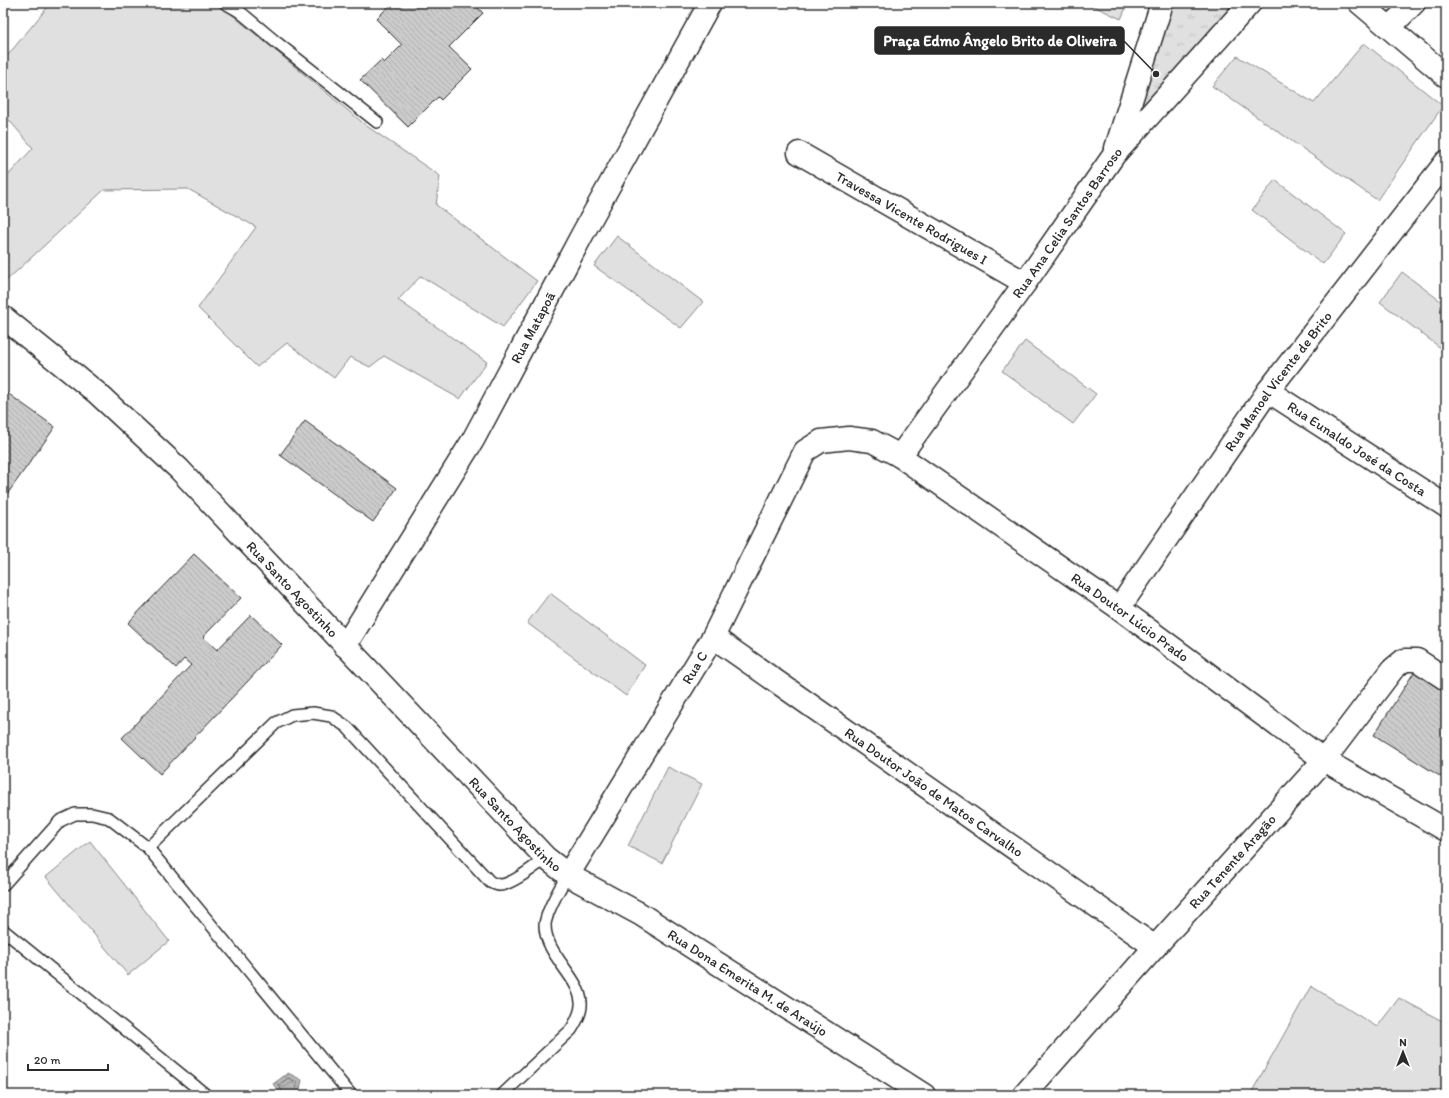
<svg xmlns="http://www.w3.org/2000/svg" width="1449" height="1098" viewBox="0 0 1449 1098" font-family="Itim,sans-serif">
	<style>
		.green { fill: #e0e0e0; stroke: #868686 }
		.park { fill: url(#park-tufts); stroke: #868686 }
		.water { fill: url(#water-waves); stroke: #7e7e7e }
		.lines { fill: none; stroke-linecap: round; stroke-linejoin: round }
		.shore { stroke: #636363; stroke-width: 1 }
		.building { fill: url(#building-back-hatch); stroke: #2b2b2b }
		.lane-casing { stroke: #2b2b2b; stroke-width: 14 }
		.street-casing { stroke: #2b2b2b; stroke-width: 25 }
		.lane { stroke: #fff; stroke-width: 11 }
		.street { stroke: #fff; stroke-width: 22 }
		.labels { text-anchor: middle; stroke-width: 3; stroke-linejoin: round; paint-order: stroke }
		.street-label { font-size: 14px; fill: #2b2b2b; stroke: #fff }
		.leader { fill: none; stroke: #2b2b2b; stroke-width: 1.5 }
		.callout-dot { fill: #2b2b2b; stroke: #fff; stroke-width: 1.5 }
		.callout { fill: #2b2b2b; stroke: #2b2b2b; stroke-width: 1.5 }
		.callout-label { font-size: 15px; text-anchor: middle; font-weight: bold; fill: #fff }
	</style>
	<defs>
		<pattern id="park-tufts" width="24" height="20" patternUnits="userSpaceOnUse"><rect width="24" height="20" fill="#e0e0e0"/><path d="M3 7l-1-3M5 7V3M7 7l1-3M15 17l-1-3M17 17v-4M19 17l1-3" fill="none" stroke="#c0c0c0"/></pattern>
		<pattern id="water-waves" width="16" height="10" patternUnits="userSpaceOnUse"><rect width="16" height="10" fill="#b6b6b6"/><path d="M0 5q4-4 8 0t8 0" fill="none" stroke="#949494"/></pattern>
		<pattern id="building-back-hatch" width="6" height="6" patternUnits="userSpaceOnUse"><rect width="6" height="6" fill="#cbcbcb"/><path d="M-1 5l2 2M0 0l6 6M5-1l2 2" fill="none" stroke="#aeaeae"/></pattern>
	</defs>
	<rect width="100%" height="100%" fill="#fff"/>
	<filter id="ink" filterUnits="userSpaceOnUse"><feTurbulence type="fractalNoise" baseFrequency=".025" numOctaves="2"/><feDisplacementMap in="SourceGraphic" scale="8" xChannelSelector="R" yChannelSelector="G"/><feConvolveMatrix kernelMatrix="1 2 1 2 8 2 1 2 1" color-interpolation-filters="sRGB"/></filter>
	<g filter="url(#ink)">
		<path class="green" d="M51 3H212L225 9 368 127 440 176 436 205 537 281 503 327 421 276 398 300 487 362 460 399 384 356 370 367 350 357 334 378 287 343 257 367 198 308 256 227 188 189 104 190 5 282 3 280V181L33 148 3 113V61Z
			M1087 3H1128L1121 19Z
			M1364 43 1443 106 1377 200 1212 86 1237 56 1314 103Z
			M1275 180 1346 234 1323 264 1252 210Z
			M617 236 703 302 681 328 594 266Z
			M1402 272 1446 305V352L1380 302Z
			M1025 341 1096 394 1073 424 1002 371Z
			M550 593 645 665 626 696 527 623Z
			M668 767 702 784 662 863 628 846Z
			M90 841 169 941 128 975 46 877Z
			M1311 986 1377 1027 1399 998 1446 1023V1095H1250Z"/>
		<path class="park" d="M1157 3H1237L1115 145Z"/>
		<path class="water" d="M288 1073 302 1080 299 1094 300 1095H281L273 1084Z"/>
		<g class="lines">
			<path class="shore" d="M284 1095 279 1085 288 1078 297 1082 295 1095"/>
		</g>
		<path class="building" d="M392 3H473L483 13 449 47 472 69 441 100 438 97 408 127 360 80 381 60 384 63 402 45 376 19Z
			M3 390 55 427 8 493 3 489Z
			M305 421 397 488 373 522 280 455Z
			M194 554 241 598 203 637 217 650 251 615 282 645 160 774 122 738 191 665 184 659 176 668 128 623Z
			M1416 669 1446 688V780L1374 735Z"/>
		<g class="lines">
			<defs>
				<path id="lane" d="M225 3 239 11 276 42 377 122
					M148 848 276 723 292 715 313 713 331 716 347 727 490 882C493 883 497 885 499 885 510 886 537 865 546 858
					M3 885 60 821 75 814H92L109 818 148 848 351 1095
					M3 930 206 1095
					M502 1095 571 1030C576 1022 582 1012 581 1002 579 976 545 955 545 925 545 921 547 917 548 913 554 898 559 889 568 875"/>
				<g id="street">
					<path d="M1360 3 1446 76"/>
					<path d="M1390 27 1414 3"/>
					<path d="M1116 148 1162 3"/>
					<path id="s1" d="M799 153 1025 283"/>
					<path id="s2" d="M3 317 97 393 179 469 546 858 568 875 640 914 924 1095"/>
					<path id="s3" d="M1268 391 1446 506"/>
					<path id="s4" d="M900 456 1025 283 1114 155 1250 3"/>
					<path id="s5" d="M1119 608 1268 391 1446 162"/>
					<path id="s6" d="M713 637 1155 947"/>
					<path id="s7" d="M345 646 473 440 582 235 710 3"/>
					<path id="s8" d="M568 875 713 637 805 451 821 441 849 438 872 441 900 456 1119 608 1324 760 1446 830"/>
					<path id="s9" d="M1024 1095 1155 947 1324 760 1393 669 1404 660H1417L1446 679"/>
				</g>
			</defs>
			<use href="#lane" class="lane-casing"/>
			<use href="#street" class="street-casing"/>
			<use href="#lane" class="lane"/>
			<use href="#street" class="street"/>
		</g>
	</g>
	<g class="labels">
		<g class="street-label">
			<text dy="5" stroke="none"><textPath href="#s1" startOffset="130">Travessa Vicente Rodrigues I</textPath></text>
			<text dy="5" stroke="none"><textPath href="#s4" startOffset="287">Rua Ana Celia Santos Barroso</textPath></text>
			<text dy="5" stroke="none"><textPath href="#s7" startOffset="370">Rua Matapoã</textPath></text>
			<text dy="5" stroke="none"><textPath href="#s5" startOffset="277">Rua Manoel Vicente de Brito</textPath></text>
			<text dy="5" stroke="none"><textPath href="#s3" startOffset="106">Rua Eunaldo José da Costa</textPath></text>
			<text dy="5" stroke="none"><textPath href="#s2" startOffset="398">Rua Santo Agostinho</textPath></text>
			<text dy="5" stroke="none"><textPath href="#s8" startOffset="869">Rua Doutor Lúcio Prado</textPath></text>
			<text dy="5" stroke="none"><textPath href="#s8" startOffset="243">Rua C</textPath></text>
			<text dy="5" stroke="none"><textPath href="#s6" startOffset="270">Rua Doutor João de Matos Carvalho</textPath></text>
			<text dy="5" stroke="none"><textPath href="#s2" startOffset="722">Rua Santo Agostinho</textPath></text>
			<text dy="5" stroke="none"><textPath href="#s9" startOffset="313">Rua Tenente Aragão</textPath></text>
			<text dy="5" stroke="none"><textPath href="#s2" startOffset="1005">Rua Dona Emerita M. de Araújo</textPath></text>
		</g>
	</g>
	<path class="leader" d="M1156 74L1124 41"/>
	<circle class="callout-dot" cx="1156" cy="74" r="4"/>
	<rect class="callout" x="875" y="27" width="249" height="27" rx="4"/>
	<g class="callout-label">
		<text x="1000" y="46">Praça Edmo Ângelo Brito de Oliveira</text>
	</g>
	<rect width="1449" height="1098" fill="none" stroke="#fff" stroke-width="16"/>
	<rect x="8" y="8" width="1433" height="1082" fill="none" stroke="#2b2b2b" stroke-width="1.5" filter="url(#ink)"/>
	<g transform="translate(1403 1052)" stroke="#ffffff" stroke-width="3" paint-order="stroke">
	<path d="M0-3L7 15L0 10L-7 15Z" fill="#2b2b2b"/>
	<text y="-6" font-size="11" font-weight="bold" text-anchor="middle" fill="#2b2b2b">N</text>
	</g>
	<path d="M28 1064v6h80v-6" fill="none" stroke="#2b2b2b" stroke-width="2"/>
	<text x="34" y="1064" font-size="12" fill="#2b2b2b" stroke="#ffffff" stroke-width="3" paint-order="stroke">20 m</text>
</svg>
